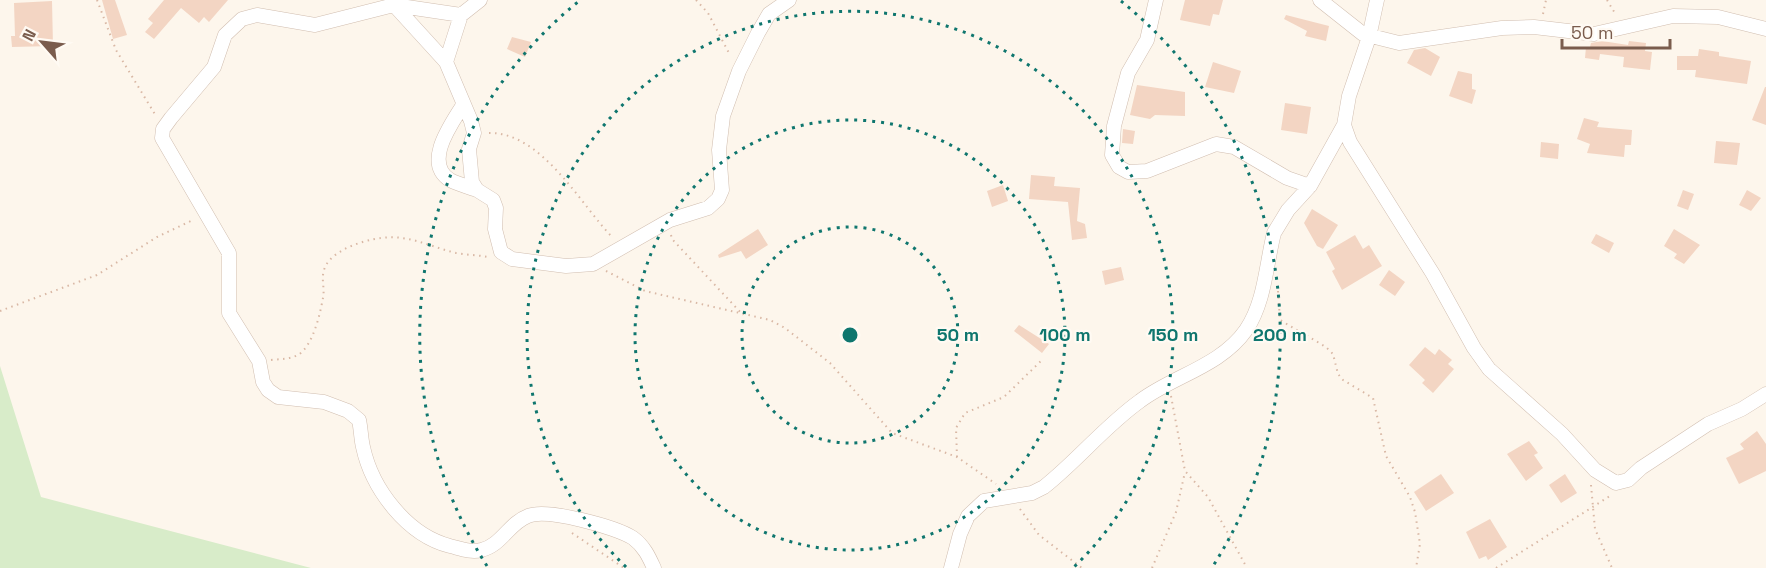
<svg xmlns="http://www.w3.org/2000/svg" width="1766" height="568" viewBox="0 0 1766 568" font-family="'Space Grotesk',sans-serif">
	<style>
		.green { fill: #d8ecc9 }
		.building { fill: #f3d5c3 }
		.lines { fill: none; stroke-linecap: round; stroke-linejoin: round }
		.street-casing { stroke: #d1beb0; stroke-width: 15 }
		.path { stroke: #d9b8a5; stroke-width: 2; stroke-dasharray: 1.5 4.5; stroke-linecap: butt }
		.street { stroke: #fff; stroke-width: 14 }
		.ring { fill: none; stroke: #0f766e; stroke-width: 3; stroke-dasharray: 3 6 }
		.centre { fill: #0f766e; stroke: #fffaf3; stroke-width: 3 }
		.ring-label { font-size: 18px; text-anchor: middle; font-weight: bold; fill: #0f766e; stroke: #fffaf3; stroke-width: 4.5; stroke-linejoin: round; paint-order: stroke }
	</style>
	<rect width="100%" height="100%" fill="#fdf6ec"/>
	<path class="green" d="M0 366 41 497 311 568H0Z"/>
	<path class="building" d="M102 0H115L127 35 113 39Z
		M164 0H228L209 22 204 17 199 23 181 8 154 39 145 32 153 23 148 19Z
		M1185 0H1223L1219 15 1213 14 1210 26 1180 20Z
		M52 1 53 46 12 47 11 36H15L14 3Z
		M1286 15 1329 26 1326 41 1305 36 1307 31 1284 19Z
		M512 37 531 42 525 57 507 49Z
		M1602 41 1628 45 1629 41 1646 43 1645 51 1652 52 1650 70 1623 67 1624 57 1600 54 1599 60 1585 58 1586 47H1590L1591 43Z
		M1425 48 1440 57 1431 76 1407 63 1414 50Z
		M1699 49 1719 52V56L1751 61 1747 84 1695 77 1696 70H1677V56H1698Z
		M1213 62 1241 71 1234 93 1205 87Z
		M1458 71 1472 74V89L1476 90 1472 104 1449 96Z
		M1137 85 1185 92V116L1155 115 1150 119 1130 115Z
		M1765 87H1766V125L1752 120Z
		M1285 103 1311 107 1307 134 1281 130Z
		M1584 118 1599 122 1597 127 1632 130 1631 145H1625L1624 157 1587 153 1590 144 1577 139Z
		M1123 129 1135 131 1133 144 1122 143Z
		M1716 141 1740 143 1737 165 1714 163Z
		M1541 142 1559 144 1558 159 1540 157Z
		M1031 175 1055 177 1054 186 1080 188 1077 221 1085 224 1087 238 1072 240 1068 202 1029 199Z
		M1003 185 1008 201 992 207 987 191Z
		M1683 190 1694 194 1688 210 1677 206Z
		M1747 190 1761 198 1751 211 1739 205Z
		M1312 209 1338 225 1323 249 1317 246 1304 223Z
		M758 229 768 245 746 259 741 251 719 258 718 255Z
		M1674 229 1700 245 1684 264 1674 258 1677 254 1664 246Z
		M1596 234 1614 243 1609 253 1591 243Z
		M1355 235 1363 249 1369 245 1382 266 1342 290 1332 271 1335 269 1326 252Z
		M1121 267 1124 280 1105 285 1102 271Z
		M1389 270 1405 282 1395 296 1379 285Z
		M1019 325 1049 344 1042 353 1014 331Z
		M1425 347 1435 355 1439 349 1452 360 1448 364 1454 369 1433 393 1422 383 1425 380 1409 365Z
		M1757 431 1766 444V471L1739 484 1726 458 1744 449 1740 444Z
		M1529 441 1538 453 1534 455 1543 468 1526 481 1507 454Z
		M1441 474 1454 493 1426 511 1414 492Z
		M1565 474 1577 493 1561 503 1549 485Z
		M1490 519 1507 547 1488 560 1486 556 1479 559 1466 532Z"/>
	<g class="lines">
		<defs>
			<path id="street" d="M480 0 461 15 394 5 315 25 257 15 242 19 225 35 214 67 171 118 163 129 162 138 229 253V313L259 361 263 382 268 390 278 397 324 402 348 411 359 420C361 429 361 439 363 447 372 489 407 535 450 546 459 548 471 553 481 550 501 546 509 523 528 516 547 508 616 527 633 538 644 546 649 557 654 568
				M1156 0 1147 40 1128 73 1114 126 1112 155 1119 167 1128 172 1147 171 1216 144 1234 147 1287 178 1310 186
				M1320 0 1363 34 1399 43 1502 28 1534 27 1594 34 1673 16 1718 17 1766 29
				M1377 0 1369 37 1349 96 1344 125 1350 142 1433 274 1474 348 1489 369 1562 434 1595 470 1616 483 1628 480 1641 468 1708 424 1742 409 1766 394
				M394 5 446 62 471 121 474 133 469 149 472 182 477 190 493 200 496 208 495 229 501 252 512 259 566 266 593 264 670 220 708 208 718 199 722 190 719 150 723 116 739 71 758 33 769 14 789 0
				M446 62 461 15
				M463 105C453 122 422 162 450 180 458 184 468 187 477 190
				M951 568 960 534 968 516 984 501 1032 493 1044 487C1078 460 1105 426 1140 401 1173 376 1221 366 1246 330 1265 302 1266 265 1274 233L1288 210 1310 186 1344 125"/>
		</defs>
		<use href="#street" class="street-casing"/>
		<path class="path" d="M97 0 116 50 156 116
			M696 0 708 13 730 55
			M1607 0 1616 15
			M1543 14 1546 0
			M489 133C542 132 580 204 613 238
			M671 235 672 239 743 315
			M606 271 645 291 770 320 785 328 830 363 892 433 957 457 996 484
			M1278 291 1280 320 1326 347 1333 354 1338 374 1343 380 1373 398 1386 456 1410 497 1415 512 1420 544 1416 568
			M0 311 97 275 157 237 193 220
			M271 360C281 359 290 359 298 355 313 346 320 314 323 298 325 289 321 279 324 270 329 251 363 240 381 238 408 234 431 247 456 253 467 255 478 255 488 257
			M1171 396 1185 471 1208 497 1247 568
			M957 457 956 428 965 413 1004 397 1043 359
			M1591 485 1595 529 1612 568
			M1020 509 1039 535 1082 568
			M572 533 624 568
			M1152 568 1176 512 1185 472
			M1496 568 1610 496"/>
		<use href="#street" class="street"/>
	</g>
	<g class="ring">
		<circle cx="850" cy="335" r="108"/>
		<circle cx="850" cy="335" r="215"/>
		<path d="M626 567A323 323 0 1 1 1074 567"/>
		<path d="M487 566A430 430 0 0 1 579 1M1121 1A430 430 0 0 1 1213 566"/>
	</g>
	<circle cx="850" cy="335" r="9" class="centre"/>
	<g class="ring-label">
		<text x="958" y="341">50 m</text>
		<text x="1065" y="341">100 m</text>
		<text x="1173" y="341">150 m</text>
		<text x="1280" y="341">200 m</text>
	</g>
	<g transform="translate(42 42) rotate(298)" stroke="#fffaf3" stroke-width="4.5" paint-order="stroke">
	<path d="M0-4.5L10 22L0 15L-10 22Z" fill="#7a5c4d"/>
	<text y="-9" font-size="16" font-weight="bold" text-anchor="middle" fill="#7a5c4d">N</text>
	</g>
	<path d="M1562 39v9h108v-9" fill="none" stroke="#7a5c4d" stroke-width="3"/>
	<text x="1571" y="39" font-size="18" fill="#7a5c4d" stroke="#fffaf3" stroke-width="4.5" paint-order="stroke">50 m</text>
</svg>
